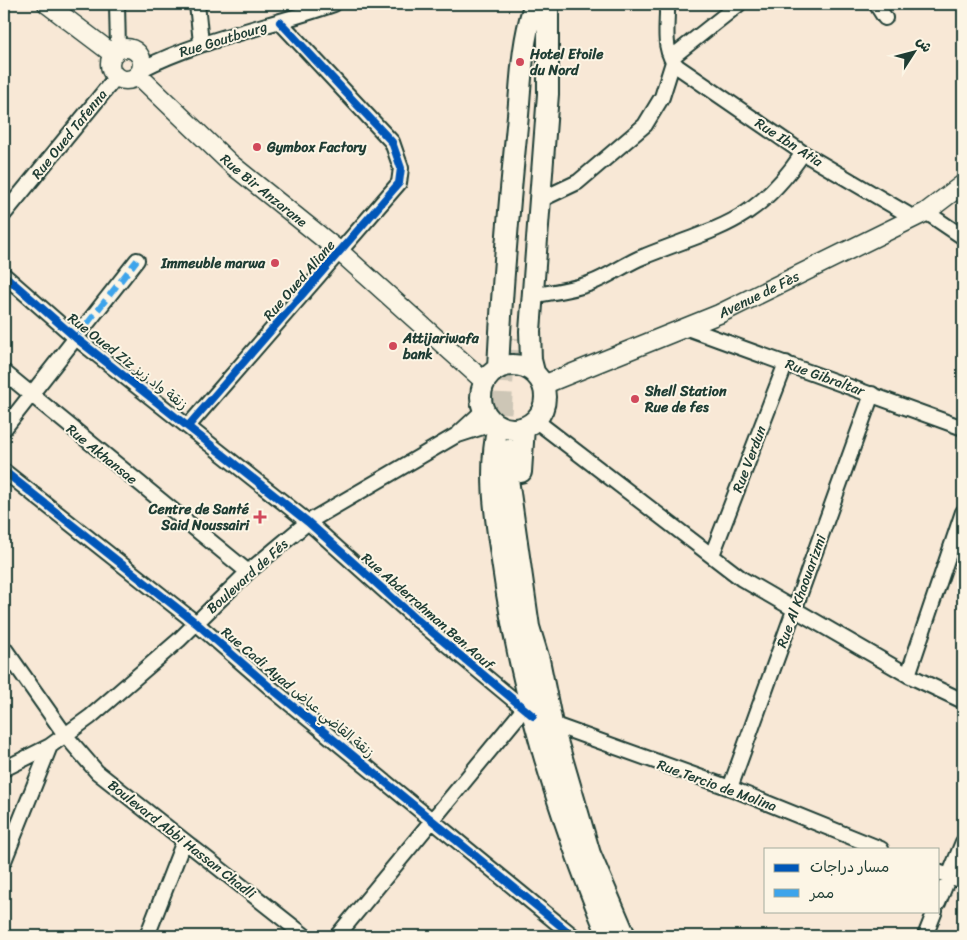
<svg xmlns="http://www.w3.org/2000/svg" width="967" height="940" viewBox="0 0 967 940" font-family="Sriracha,'Playpen Sans Arabic',sans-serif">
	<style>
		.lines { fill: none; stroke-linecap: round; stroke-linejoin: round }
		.secondary-tunnel { stroke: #cdc6b6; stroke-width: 20; stroke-dasharray: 20 10; stroke-linecap: butt }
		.minor-casing { stroke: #1f3d34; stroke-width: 18 }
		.tertiary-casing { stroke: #1f3d34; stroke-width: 21 }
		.secondary-casing { stroke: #1f3d34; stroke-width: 24 }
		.minor { stroke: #fcf5e5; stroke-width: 14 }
		.tertiary { stroke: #fcf5e5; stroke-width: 18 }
		.secondary { stroke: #fcf5e5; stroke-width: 20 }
		.quiet { stroke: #3da4eb; stroke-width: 6; stroke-dasharray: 12 6; stroke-linecap: butt }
		.cycleway-casing { stroke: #fcf5e5; stroke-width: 11 }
		.cycleway { stroke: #0057b8; stroke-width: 8 }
		.poi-dot { fill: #d1495b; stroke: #fcf5e5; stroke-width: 2 }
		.labels { text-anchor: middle; stroke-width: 4; stroke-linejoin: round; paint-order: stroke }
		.street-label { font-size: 14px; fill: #1f3d34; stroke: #fcf5e5 }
		.poi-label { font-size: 14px; font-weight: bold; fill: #1f3d34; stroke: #fcf5e5; text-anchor: start }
	</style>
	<rect width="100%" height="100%" fill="#f8e8d6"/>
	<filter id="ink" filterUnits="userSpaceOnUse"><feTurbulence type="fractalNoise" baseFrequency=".02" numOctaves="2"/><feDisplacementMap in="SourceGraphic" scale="10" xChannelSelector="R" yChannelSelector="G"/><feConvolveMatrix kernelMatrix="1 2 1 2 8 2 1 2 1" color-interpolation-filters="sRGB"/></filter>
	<g filter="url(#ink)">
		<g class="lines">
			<path class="secondary-tunnel" d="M515 370 517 338
				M500 443 505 350"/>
			<defs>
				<path id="minor" d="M117 4 118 49
					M197 4 201 43
					M667 4C668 25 661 51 678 67L803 153 914 218
					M876 4 885 18
					M671 58 739 4
					M142 69C203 38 270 27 334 4
					M540 200 578 182 645 125 662 97 673 62
					M926 212 963 237
					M4 214 116 77
					M4 275 76 338 308 522 414 617 533 716
					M532 296C551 292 573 290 591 283 610 276 626 263 645 256 720 226 755 224 803 153
					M687 328 963 428
					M4 372 248 572
					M535 420 742 579 908 675 963 701
					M189 425 399 183 401 168 392 142 280 22
					M4 429 137 260
					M459 433 484 410
					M4 471 196 623 272 689 573 936
					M712 555 786 363
					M4 648 66 736 97 772 305 936
					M908 675 963 512
					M552 724 730 788 881 849
					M4 769 50 746 90 717 179 640 248 572 308 522 455 436 495 423
					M730 788 872 394
					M4 861 50 746
					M938 872 963 881
					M938 903 963 842
					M147 936 184 841
					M337 936 523 710
					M925 936 935 911"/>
				<g id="tertiary">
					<path d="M47 4 113 54"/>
					<circle cx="126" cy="64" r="16"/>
					<path id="s1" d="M138 75 231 164 339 251 485 382"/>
					<path id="s2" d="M543 385 719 314 926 212 963 184"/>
				</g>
				<path id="secondary" d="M481 397a32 32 0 1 1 64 0a32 32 0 1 1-64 0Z
					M498 368C502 287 509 206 517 126 521 87 521 46 533 9
					M534 372 531 360 530 331 548 94V8
					M498 425C488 471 495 515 502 561 520 692 558 814 608 936
					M508 449V479L529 627 539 660 552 724 590 854 625 936
					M521 472 524 427"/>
			</defs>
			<use href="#minor" class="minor-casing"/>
			<use href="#tertiary" class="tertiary-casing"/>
			<use href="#secondary" class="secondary-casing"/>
			<use href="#minor" class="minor"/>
			<use href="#tertiary" class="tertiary"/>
			<use href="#secondary" class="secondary"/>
			<path class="quiet" d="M76 338 137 260"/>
			<defs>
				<path id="cycleway" d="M4 275 76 338 308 522 414 617 533 716
					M189 425 399 183 401 168 392 142 280 22
					M4 471 196 623 272 689 573 936"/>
			</defs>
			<use href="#cycleway" class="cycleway-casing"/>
			<use href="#cycleway" class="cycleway"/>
		</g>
	</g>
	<g class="poi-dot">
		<circle cx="520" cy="62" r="5"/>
		<circle cx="257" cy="147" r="5"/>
		<circle cx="275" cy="263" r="5"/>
		<circle cx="393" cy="346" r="5"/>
		<circle cx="635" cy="399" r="5"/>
		<path d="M257.5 509.5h5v5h5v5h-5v5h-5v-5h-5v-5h5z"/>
	</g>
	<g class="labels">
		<g class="street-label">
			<text transform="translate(223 39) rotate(-17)" y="5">Rue Goutbourg</text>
			<text transform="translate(69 134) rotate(-51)" y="5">Rue Oued Tafenna</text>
			<text transform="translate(789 142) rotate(33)" y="5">Rue Ibn Atia</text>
			<text dy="5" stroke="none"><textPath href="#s1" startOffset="171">Rue Bir Anzarane</textPath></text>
			<text transform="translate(299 280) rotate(-49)" y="5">Rue Oued Aliane</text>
			<text dy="5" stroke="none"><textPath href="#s2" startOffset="234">Avenue de Fès</textPath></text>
			<text transform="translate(128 361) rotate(38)" y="5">Rue Oued Ziz زنقة واد زيز</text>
			<text transform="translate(825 377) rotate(20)" y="5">Rue Gibraltar</text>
			<text transform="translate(102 454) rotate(39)" y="5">Rue Akhansae</text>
			<text transform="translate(749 459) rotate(-69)" y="5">Rue Verdun</text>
			<text transform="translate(247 576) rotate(-42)" y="5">Boulevard de Fés</text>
			<text transform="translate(801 591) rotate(-70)" y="5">Rue Al Khaouarizmi</text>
			<text transform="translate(428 611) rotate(41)" y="5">Rue Abderrahman Ben Aouf</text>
			<text transform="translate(298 692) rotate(40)" y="5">Rue Cadi Ayad زنقة القاضي عياض</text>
			<text transform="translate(717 785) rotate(20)" y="5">Rue Tercio de Molina</text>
			<text transform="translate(182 839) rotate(38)" y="5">Boulevard Abbi Hassan Chadli</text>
		</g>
		<g class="poi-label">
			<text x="530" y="59">Hotel Etoile<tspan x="530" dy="16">du Nord</tspan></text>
			<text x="267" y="152">Gymbox Factory</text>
			<text x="265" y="268" text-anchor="end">Immeuble marwa</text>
			<text x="403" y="343">Attijariwafa<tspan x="403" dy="16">bank</tspan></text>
			<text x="645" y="396">Shell Station<tspan x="645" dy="16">Rue de fes</tspan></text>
			<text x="249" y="514" text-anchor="end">Centre de Santé<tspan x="249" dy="16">Said Noussairi</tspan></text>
		</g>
	</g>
	<rect width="967" height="940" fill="none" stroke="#fcf5e5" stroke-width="20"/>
	<rect x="10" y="10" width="947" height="920" fill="none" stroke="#1f3d34" stroke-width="2" filter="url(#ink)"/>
	<rect x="764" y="848" width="175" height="65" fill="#fcf5e5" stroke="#a4ab9e"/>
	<rect x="774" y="864" width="25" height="8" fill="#0057b8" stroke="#a4ab9e"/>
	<text x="810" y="872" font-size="15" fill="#1f3d34">مسار دراجات</text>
	<rect x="774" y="889" width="25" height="8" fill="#3da4eb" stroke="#a4ab9e"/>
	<text x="810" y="898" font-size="15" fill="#1f3d34">ممر</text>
	<g transform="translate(914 52) rotate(54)" stroke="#fcf5e5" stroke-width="4" paint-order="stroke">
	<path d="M0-4L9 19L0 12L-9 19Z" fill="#1f3d34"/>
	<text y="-8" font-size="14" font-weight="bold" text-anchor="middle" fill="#1f3d34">ش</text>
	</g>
</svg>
